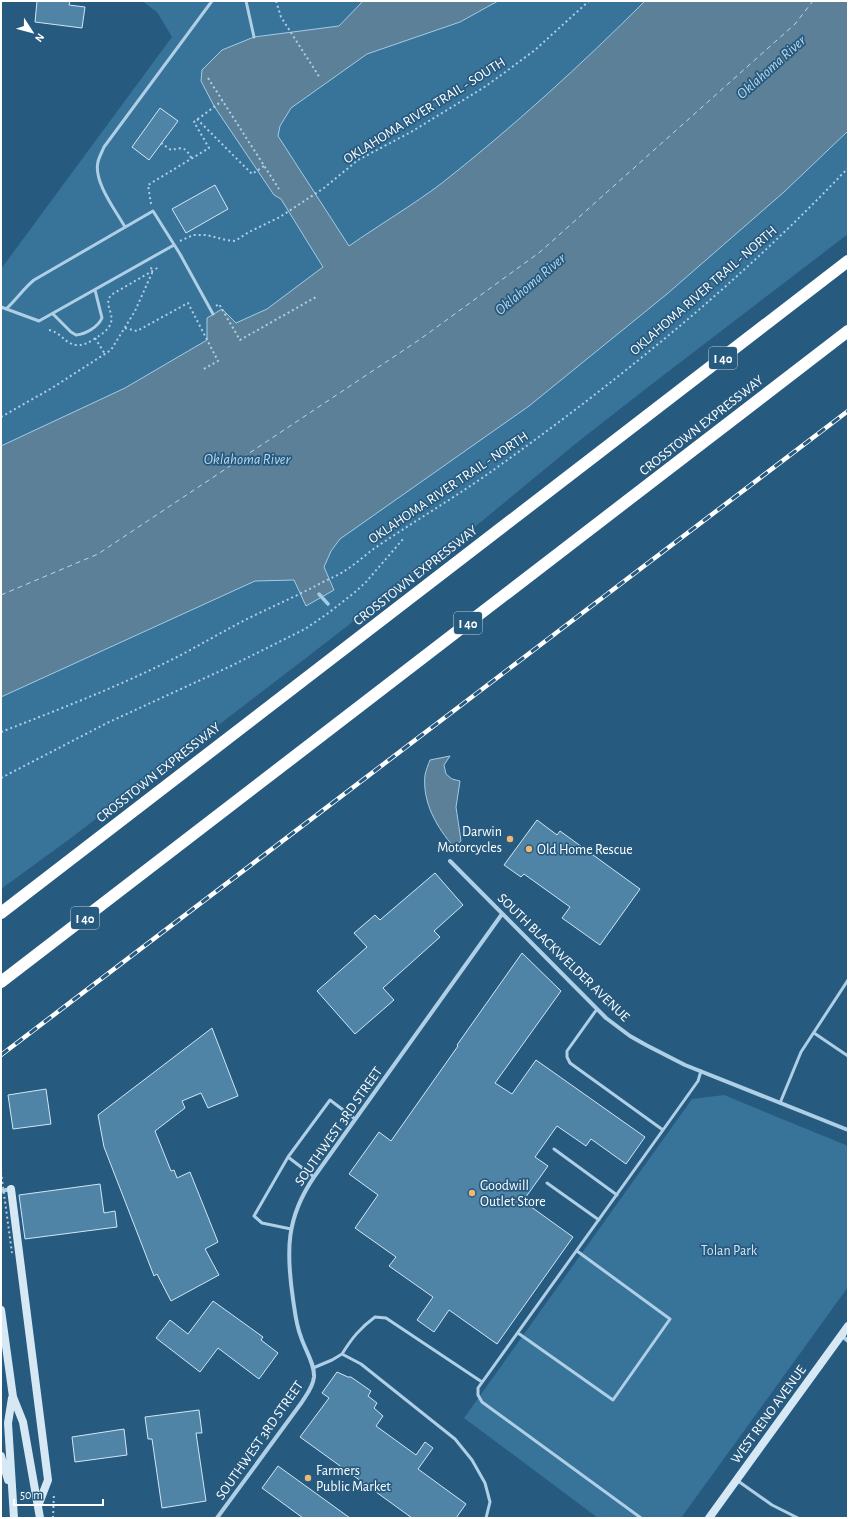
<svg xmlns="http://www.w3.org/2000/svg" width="849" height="1519" viewBox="0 0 849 1519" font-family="'Alegreya Sans',sans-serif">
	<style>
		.green { fill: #38739a }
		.water { fill: #5b8098; stroke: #a2cce6 }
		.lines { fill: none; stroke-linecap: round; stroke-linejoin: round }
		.stream { stroke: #a2cce6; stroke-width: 3.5 }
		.ferry { stroke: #b9d8ed; stroke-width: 1; stroke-dasharray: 5 4; stroke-linecap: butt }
		.building { fill: #5084a7; stroke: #d1e6f4 }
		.path { stroke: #aecfe5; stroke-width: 2; stroke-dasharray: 2 3; stroke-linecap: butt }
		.service { stroke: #aecfe5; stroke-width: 3 }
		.minor { stroke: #aecfe5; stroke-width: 4 }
		.secondary { stroke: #d7e8f5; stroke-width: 8 }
		.motorway { stroke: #fff; stroke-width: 12 }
		.rail-casing { stroke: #fff; stroke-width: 4.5 }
		.rail { stroke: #275a7f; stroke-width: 3; stroke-dasharray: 9; stroke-linecap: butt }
		.path-bridge { stroke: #aecfe5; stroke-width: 2; stroke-dasharray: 2 3; stroke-linecap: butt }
		.poi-dot { fill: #edb874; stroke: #275a7f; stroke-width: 1.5 }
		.labels { text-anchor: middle; stroke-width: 3.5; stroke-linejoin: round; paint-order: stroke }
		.shield { fill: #275a7f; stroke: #beced9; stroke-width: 1 }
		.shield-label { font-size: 13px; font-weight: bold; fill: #fff }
		.street-label { font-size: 14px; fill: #fff; stroke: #275a7f }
		.poi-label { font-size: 14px; fill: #fff; stroke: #275a7f; text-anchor: start }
		.park-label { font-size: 14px; fill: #d1e6f4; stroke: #275a7f }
		.water-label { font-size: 15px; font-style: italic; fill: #b9d8ed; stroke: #275a7f }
	</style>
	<rect width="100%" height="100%" fill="#275a7f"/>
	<path class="green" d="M142 1H848V234L652 384 579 441 476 526 306 658 71 838 1 889V269L172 37 157 12Z
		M724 1095 848 1146V1287L681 1518H598L464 1418 692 1099Z"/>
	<path class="water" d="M363 1H498L460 22 367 54 291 108 280 126 278 136 349 246C379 225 413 205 442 183 513 127 581 65 645 1H848V131L784 192 667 294 529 406 340 539 331 551 324 567 334 590 306 606 294 580 255 581 1 697V446L125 388 207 340V318L222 309 236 323 267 309 323 267 281 199 274 195 214 106 201 81 202 70 222 50 254 37 339 26Z
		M450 756 444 765 446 774 452 779 460 781 456 807 461 841 454 847C437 828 422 802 425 775 426 770 428 765 430 760Z"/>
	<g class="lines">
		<path class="stream" d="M319 594 328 604"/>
		<path class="ferry" d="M1 595 98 554 419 340 540 252 795 24 813 1"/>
	</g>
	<path class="building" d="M37 1H70L69 5 85 7 82 28 35 22Z
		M160 108 178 121 149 160 132 147Z
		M215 185 228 209 186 233 172 209Z
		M537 820 557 835 560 831 640 889 600 945 562 918 570 907 524 874 521 877 504 865Z
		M435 873 463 905 434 931 440 937 383 988 394 1000 355 1034 317 991 367 947 354 933 375 915 380 920Z
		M522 953 561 991 495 1083 512 1094 536 1060 645 1137 626 1164 591 1139 586 1146 557 1126 535 1157 548 1166 523 1201 573 1237 497 1344 449 1310 434 1332 417 1320 433 1297 389 1266 396 1257 355 1228 378 1195 349 1174 379 1132 391 1141 458 1046 457 1045Z
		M212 1028 238 1096 208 1108 201 1093 182 1101 185 1108 155 1131 171 1171 174 1170 177 1178 190 1172 218 1242 205 1249 219 1275 171 1301 157 1274 154 1276 104 1147 98 1115Z
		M46 1089 51 1124 13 1129 8 1095Z
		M100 1184 104 1213 115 1211 117 1227 25 1239 19 1195Z
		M213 1301 263 1337 261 1340 278 1353 259 1379 218 1348 200 1372 156 1338 170 1320 188 1334Z
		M337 1372 348 1377H351L371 1391 368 1396 377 1403 374 1408 383 1416 376 1426 416 1455 425 1442 433 1448 418 1469 466 1504 456 1518H412L300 1437 329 1398 322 1393Z
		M199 1410 202 1433H196L206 1501 162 1508 152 1439H148L145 1417Z
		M124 1429 127 1455 75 1462 72 1437Z
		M278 1466 350 1518H303L262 1488Z"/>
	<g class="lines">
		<path class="path" d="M276 1 281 17 320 78
			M208 78 279 189
			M197 119 252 174 264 166
			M161 143 171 150C184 147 185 147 192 159
			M151 204 148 185 209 148 194 122 222 101
			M180 241 193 235H207L226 240 235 241 249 232 280 217 324 188 358 160 411 132 483 88 504 73 535 50 589 1
			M216 306 219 304 240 340 316 297
			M125 328 137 331 188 303 218 361 202 370
			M49 330C62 333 64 343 76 345 82 346 88 343 94 339 128 320 100 309 111 295L159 267
			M95 338 105 354
			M1 417 52 388 111 350 135 311 152 273 151 267
			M1 732C60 709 120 686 177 657 200 645 222 632 245 620 271 607 297 596 323 582 331 578 339 575 346 570 356 564 365 555 375 548 416 520 459 495 499 466 623 377 743 279 848 168
			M1 778 107 723 231 666 305 629 327 614 354 593 366 582 404 538
			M53 1518 54 1493"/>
		<path class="service" d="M246 1 254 37
			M125 227C116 211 93 181 98 162 99 157 102 152 104 147L212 1
			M1 307 39 321 174 245
			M6 309C16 300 24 288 34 280L153 211 180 254 213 314
			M53 314 71 332 76 335C86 334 98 327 102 318L95 290
			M597 1009 567 1051V1057L570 1063 663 1130 698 1081 701 1071
			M814 1033 848 1056
			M780 1103 801 1052 848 980
			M554 1149 617 1195
			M288 1157 314 1177
			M547 1183 599 1220
			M291 1229 262 1223 254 1216 288 1157 330 1100 355 1119
			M518 1333 613 1400 670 1319 577 1251
			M342 1354C352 1338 360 1328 375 1317L386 1318 482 1382
			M313 1368 332 1360 342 1354 361 1364 455 1439 472 1460 485 1483 490 1502 486 1518
			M738 1481 772 1505 798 1518
			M641 1518 482 1402 478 1395V1388L663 1130"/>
		<path class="minor" d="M450 861 606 1018 630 1036 646 1045 685 1065 848 1130
			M1 1191 11 1189
			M841 1335 848 1341
			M217 1518 302 1402C307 1394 313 1387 314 1377 315 1364 305 1350 301 1337 296 1325 295 1312 293 1299 286 1251 286 1218 314 1177L502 914"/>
		<path class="secondary" d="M11 1189 48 1480 38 1506
			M1 1310 13 1397 23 1422 40 1518
			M12 1398 8 1423 14 1518
			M1 1456 8 1480
			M709 1518 848 1326"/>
		<path class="motorway" d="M1 913 848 261
			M1 982 848 331"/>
		<defs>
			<path id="rail" d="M1 1055 848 411"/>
		</defs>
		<use href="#rail" class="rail-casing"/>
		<use href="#rail" class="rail"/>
		<path class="path-bridge" d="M1 1172 12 1253"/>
	</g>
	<g class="poi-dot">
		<circle cx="510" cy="839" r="4"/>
		<circle cx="529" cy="849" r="4"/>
		<circle cx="472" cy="1193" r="4"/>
		<circle cx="308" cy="1478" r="4"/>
	</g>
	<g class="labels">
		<g class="shield">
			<rect x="709" y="347" width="28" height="22" rx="3"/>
			<rect x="454" y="612" width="28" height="22" rx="3"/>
			<rect x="71" y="907" width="28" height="22" rx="3"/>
		</g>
		<g class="shield-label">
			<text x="723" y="363">I 40</text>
			<text x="468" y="628">I 40</text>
			<text x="85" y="923">I 40</text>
		</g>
		<g class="street-label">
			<text transform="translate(424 110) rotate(-32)" y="5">OKLAHOMA RIVER TRAIL - SOUTH</text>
			<text transform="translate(703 290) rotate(-41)" y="5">OKLAHOMA RIVER TRAIL - NORTH</text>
			<text transform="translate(701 425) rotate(-38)" y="5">CROSSTOWN EXPRESSWAY</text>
			<text transform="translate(448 487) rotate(-34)" y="5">OKLAHOMA RIVER TRAIL - NORTH</text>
			<text transform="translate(415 575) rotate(-38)" y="5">CROSSTOWN EXPRESSWAY</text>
			<text transform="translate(158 772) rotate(-38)" y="5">CROSSTOWN EXPRESSWAY</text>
			<text transform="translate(564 957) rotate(44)" y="5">SOUTH BLACKWELDER AVENUE</text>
			<text transform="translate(338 1126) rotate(-55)" y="5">SOUTHWEST 3RD STREET</text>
			<text transform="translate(768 1414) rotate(-54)" y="5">WEST RENO AVENUE</text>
			<text transform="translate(259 1440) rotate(-55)" y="5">SOUTHWEST 3RD STREET</text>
		</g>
		<g class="poi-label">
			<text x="502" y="836" text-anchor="end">Darwin<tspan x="502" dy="16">Motorcycles</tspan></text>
			<text x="537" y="854">Old Home Rescue</text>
			<text x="480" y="1190">Goodwill<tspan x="480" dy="16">Outlet Store</tspan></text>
			<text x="316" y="1475">Farmers<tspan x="316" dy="16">Public Market</tspan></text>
		</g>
		<g class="park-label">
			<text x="729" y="1255">Tolan Park</text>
		</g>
		<g class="water-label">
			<text transform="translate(771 67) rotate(-42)" y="5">Oklahoma River</text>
			<text transform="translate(530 284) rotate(-40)" y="5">Oklahoma River</text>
			<text x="247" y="464">Oklahoma River</text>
		</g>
	</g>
	<rect width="849" height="1519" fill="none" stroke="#ffffff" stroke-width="4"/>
	<g transform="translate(32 32) rotate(126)" stroke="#275a7f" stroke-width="3" paint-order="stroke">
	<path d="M0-3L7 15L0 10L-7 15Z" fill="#ffffff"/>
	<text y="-6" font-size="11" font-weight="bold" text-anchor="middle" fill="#ffffff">N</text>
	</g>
	<path d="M14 1499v6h89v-6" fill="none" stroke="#ffffff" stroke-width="2"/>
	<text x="20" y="1499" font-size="12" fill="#ffffff" stroke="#275a7f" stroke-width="3" paint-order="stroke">50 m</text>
</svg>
